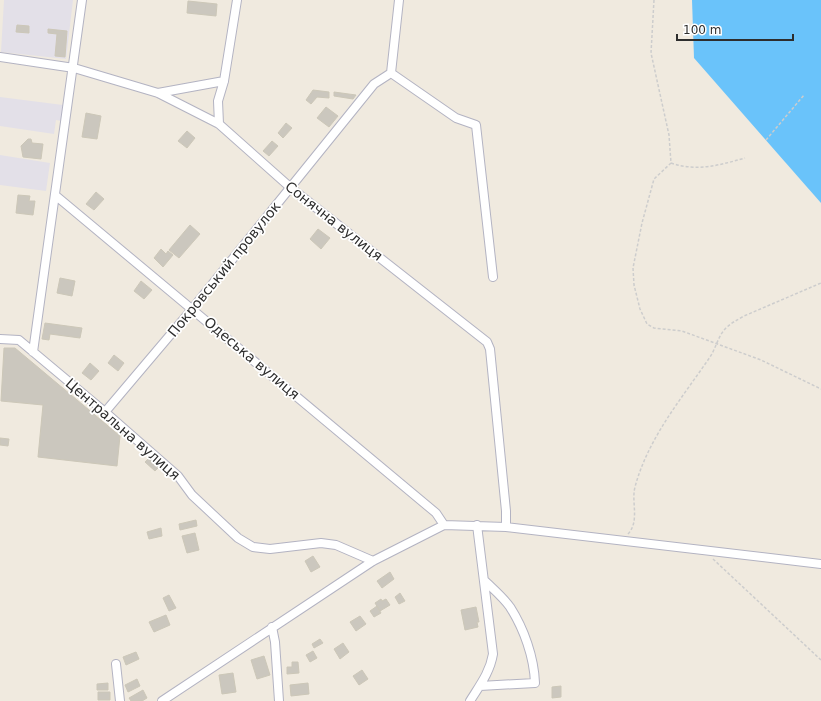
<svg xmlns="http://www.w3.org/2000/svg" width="821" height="701" viewBox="0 0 821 701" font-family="'DejaVu Sans',sans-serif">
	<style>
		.industrial { fill: #e3e0e8 }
		.water { fill: #6ac3fa }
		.building { fill: #cbc7be; stroke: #ccc7b8 }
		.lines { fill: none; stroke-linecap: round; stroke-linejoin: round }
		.minor-casing { stroke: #b3b3c2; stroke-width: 10 }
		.path { stroke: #cdcdcd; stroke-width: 1.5; stroke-dasharray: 3 2; stroke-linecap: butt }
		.minor { stroke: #fff; stroke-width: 8 }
		.labels { text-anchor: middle; stroke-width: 3.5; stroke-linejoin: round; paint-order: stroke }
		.street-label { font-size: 14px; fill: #2d2d2d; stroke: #fff }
	</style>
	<rect width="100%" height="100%" fill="#f0eadf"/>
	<path class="industrial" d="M4 0H73L66 59 1 52Z
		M0 97 63 105 61 121 56 120 54 134 0 126Z
		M0 155 50 163 46 191 0 185Z"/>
	<path class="water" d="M692 0H821V203L694 58Z"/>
	<path class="building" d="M188 1 217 4 216 16 187 13Z
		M17 25 29 26V33L16 32Z
		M48 29 67 31 65 57 55 56 57 34 48 33Z
		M313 90 329 92V98L317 97 311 104 306 100Z
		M334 92 356 95 353 99 334 96Z
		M326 107 338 116 329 127 317 118Z
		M86 113 101 116 97 139 82 137Z
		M286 123 292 128 283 138 278 133Z
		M187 131 195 138 187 148 178 141Z
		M28 139H31L32 143 43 144 41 159 23 157 21 146Z
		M272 141 278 146 269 156 263 151Z
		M96 192 104 199 94 210 86 204Z
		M18 195 30 196 29 201H35L33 215 16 213Z
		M190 225 200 234 179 258 169 250Z
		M318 229 330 238 321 249 310 239Z
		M161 249 166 254 168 251 173 255 163 267 154 258Z
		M60 278 75 281 72 296 57 293Z
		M141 281 152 290 144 299 134 291Z
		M45 323 82 328 80 338 50 334 49 340 42 339Z
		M4 348H15L120 436 117 466 38 457 43 405 1 401Z
		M114 355 124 363 118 371 108 363Z
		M90 363 99 371 91 380 82 373Z
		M0 438 9 439 8 446 0 445Z
		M150 457 160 466 155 471 145 462Z
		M196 520 197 526 180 530 179 524Z
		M161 528 162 536 149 539 147 532Z
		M195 533 199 550 187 553 182 536Z
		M313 556 320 567 311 572 305 561Z
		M390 572 394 579 382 588 377 581Z
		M400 593 405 601 399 604 395 597Z
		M169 595 176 608 169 611 163 598Z
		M381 599 382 601 386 599 390 605 380 611 375 603Z
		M377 606 381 613 374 617 370 611Z
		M476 607 479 622H477L478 627 465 630 461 610Z
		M166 615 170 625 154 632 149 622Z
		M360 616 366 624 356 631 350 622Z
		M320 639 323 643 314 648 312 644Z
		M343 643 349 652 340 659 334 649Z
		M313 651 317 658 310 662 306 655Z
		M136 652 139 659 126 665 123 657Z
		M264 656 270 675 257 679 251 660Z
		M292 662H298L299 673 287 674V667H292Z
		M362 670 368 679 359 685 353 676Z
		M233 673 236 692 222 694 219 675Z
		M137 679 140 686 128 692 125 685Z
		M108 683V690H97V684Z
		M308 683 309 694 291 696 290 685Z
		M561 686V697L552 698V687Z
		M143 690 147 698 142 701H131L129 698Z
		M98 692H110V700H98Z"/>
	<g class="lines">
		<defs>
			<path id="minor" d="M399 0 391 73 456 118 476 125 493 277
				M0 57 74 68 158 93 219 124 291 188 487 342 490 349 506 511V527
				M158 93 224 81
				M219 124 218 101 224 81 237 0
				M55 195 436 513 444 525
				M0 339 19 340 105 412 178 476 192 495 238 538 253 547 270 549 321 543 336 545 373 561
				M33 352 82 0
				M105 412 193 308 374 84 391 73
				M272 627 275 642 279 701
				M116 664 120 701
				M480 686 535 683C534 657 524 629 510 607 503 597 492 588 484 580
				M162 701 373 561 444 525 506 527 821 564
				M470 701C480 685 490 672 493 654L477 525"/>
		</defs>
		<use href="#minor" class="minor-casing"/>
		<path class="path" d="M654 0 651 53 669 135 671 163 654 179 642 223 633 268 634 285 640 309 647 324 654 328 682 331 761 360 821 389
			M766 140 804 95
			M671 163C697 172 720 165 745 158
			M628 534C640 521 631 502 635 487 648 438 682 398 710 357 716 348 718 336 726 328 731 323 737 320 744 316L821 283
			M713 559 821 660"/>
		<use href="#minor" class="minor"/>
	</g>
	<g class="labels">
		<g class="street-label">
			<text transform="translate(334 221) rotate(38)" y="5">Сонячна вулиця</text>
			<text transform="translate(224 269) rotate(-51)" y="5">Покровський провулок</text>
			<text transform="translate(252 358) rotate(40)" y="5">Одеська вулиця</text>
			<text transform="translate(123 429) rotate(41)" y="5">Центральна вулиця</text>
		</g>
	</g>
	<path d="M677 34v6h116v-6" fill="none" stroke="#2d2d2d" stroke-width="2"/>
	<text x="683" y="34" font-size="12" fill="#2d2d2d" stroke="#ffffff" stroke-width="3" paint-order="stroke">100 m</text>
</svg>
